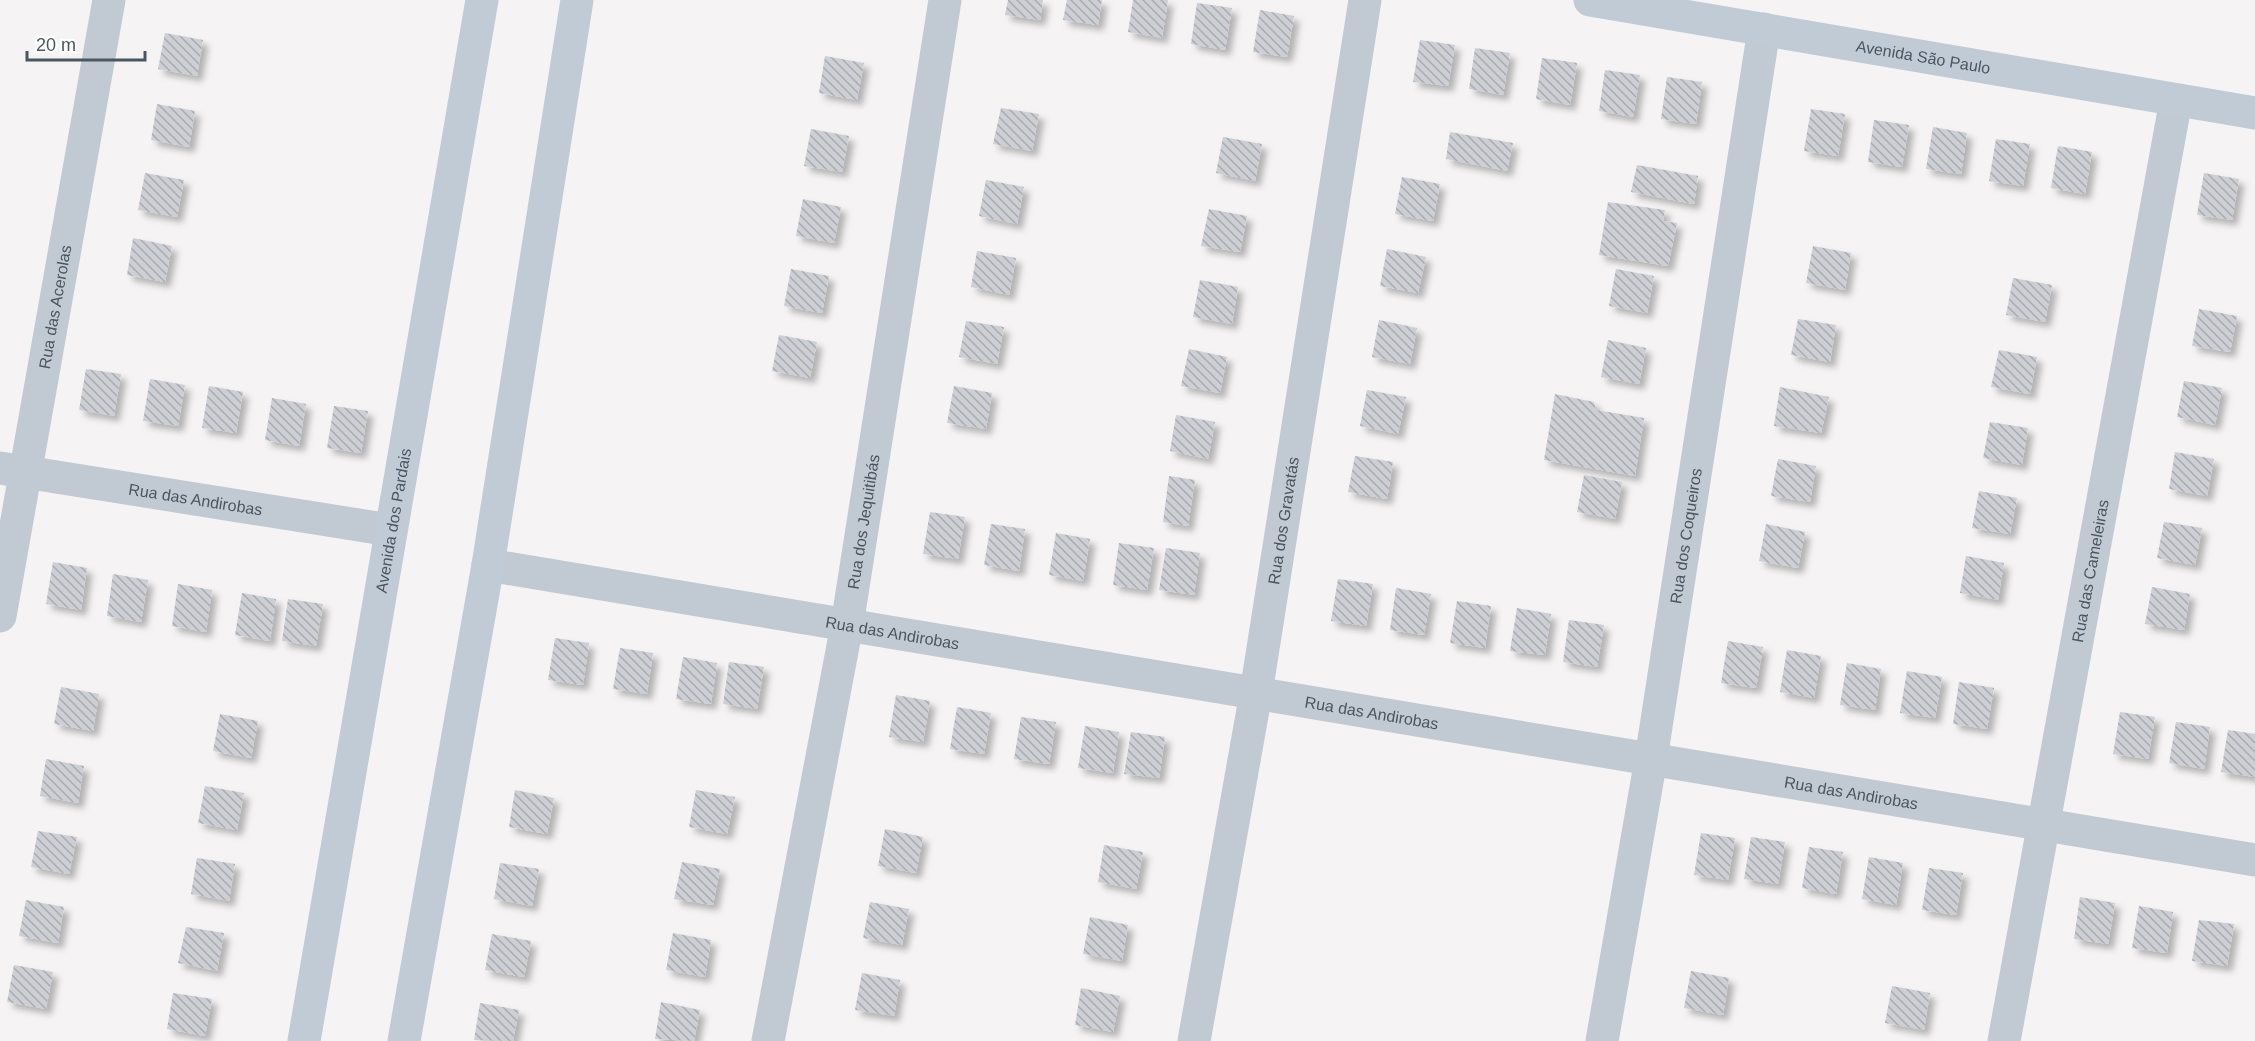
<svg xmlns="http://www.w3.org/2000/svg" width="2255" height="1041" viewBox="0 0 2255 1041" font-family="Arial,sans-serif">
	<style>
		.building { fill: url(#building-back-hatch); filter: url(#shadow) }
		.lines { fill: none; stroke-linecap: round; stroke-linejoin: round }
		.street { stroke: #c1cad2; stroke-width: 33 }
		.secondary { stroke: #c1cbd6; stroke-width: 33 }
		.labels { text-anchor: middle; stroke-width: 5; stroke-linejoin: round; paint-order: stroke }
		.street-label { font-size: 16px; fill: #4a5661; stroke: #fff }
	</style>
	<defs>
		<pattern id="building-back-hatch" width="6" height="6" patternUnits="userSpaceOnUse" patternTransform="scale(1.5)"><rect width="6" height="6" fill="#cdcfd5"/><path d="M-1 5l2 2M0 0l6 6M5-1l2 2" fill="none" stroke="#a8abb0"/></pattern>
		<filter id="shadow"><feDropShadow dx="5.5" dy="5.5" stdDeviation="3" flood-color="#0004"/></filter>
	</defs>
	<rect width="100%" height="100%" fill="#f5f3f3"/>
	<path class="building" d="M1008 0H1043L1040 20 1005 15Z
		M1067 0H1102L1098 25 1063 20Z
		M1133 0H1168L1162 38 1128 32Z
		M1197 3 1232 8 1225 50 1191 44Z
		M1260 10 1294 16 1287 57 1253 52Z
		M165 33 203 40 197 76 158 69Z
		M1420 40 1455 45 1448 86 1413 82Z
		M1475 48 1510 53 1503 95 1469 89Z
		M825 56 864 63 857 100 819 93Z
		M1542 58 1577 63 1570 105 1536 99Z
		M1605 70 1640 75 1633 117 1599 111Z
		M1667 77 1702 82 1696 124 1661 119Z
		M157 104 195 111 189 147 151 140Z
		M1001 108 1039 114 1032 151 993 144Z
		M1811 109 1845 114 1838 156 1804 151Z
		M1874 120 1909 125 1902 167 1868 162Z
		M1933 127 1967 133 1961 174 1926 169Z
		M811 129 849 136 842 172 804 166Z
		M1450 132 1513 143 1507 171 1446 159Z
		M1223 137 1262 144 1255 181 1216 173Z
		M1996 139 2030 144 2023 186 1989 181Z
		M2058 146 2092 152 2085 194 2051 188Z
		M1637 165 1698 176 1694 204 1631 192Z
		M145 173 184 180 177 217 138 210Z
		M2204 173 2239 179 2232 220 2197 215Z
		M1402 177 1440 184 1433 221 1395 214Z
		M986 180 1024 187 1017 224 979 216Z
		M803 199 841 207 834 243 796 236Z
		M1608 202 1665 210 1663 221 1677 223 1668 266 1599 255Z
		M1209 209 1247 216 1240 252 1201 246Z
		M133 238 172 246 165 282 127 275Z
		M1813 246 1851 253 1845 290 1806 283Z
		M1387 249 1426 257 1418 293 1380 286Z
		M977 251 1016 258 1009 295 971 287Z
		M791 269 829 276 822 313 784 306Z
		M1616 269 1654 276 1647 313 1609 306Z
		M2013 278 2052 285 2045 322 2006 315Z
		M1200 280 1238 287 1232 324 1193 317Z
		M2199 309 2237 316 2230 352 2192 346Z
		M1798 319 1836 325 1830 362 1791 355Z
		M1379 320 1417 328 1410 364 1372 357Z
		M966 321 1004 327 997 364 959 357Z
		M779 335 817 342 810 378 772 371Z
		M1608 340 1646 348 1639 384 1601 377Z
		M1189 349 1227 357 1220 393 1181 386Z
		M1999 350 2037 357 2030 394 1991 387Z
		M86 369 121 374 114 416 79 410Z
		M150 379 185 385 178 426 143 421Z
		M2184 381 2222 388 2215 425 2177 417Z
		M209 386 243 392 236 433 202 428Z
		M954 386 992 393 986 429 947 423Z
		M1780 387 1829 397 1821 433 1774 426Z
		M1367 390 1406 397 1398 434 1360 426Z
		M1555 394 1594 402 1596 410 1644 418 1635 476 1544 460Z
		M272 398 306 404 299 446 265 440Z
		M334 406 368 411 361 453 327 448Z
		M1176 415 1215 422 1208 459 1170 451Z
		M1990 422 2028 428 2022 465 1983 458Z
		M2175 452 2214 459 2207 496 2169 489Z
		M1355 456 1393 462 1387 499 1348 492Z
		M1778 459 1816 466 1810 502 1771 496Z
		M1584 475 1622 482 1615 519 1577 512Z
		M1169 476 1195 480 1188 526 1163 522Z
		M1979 491 2017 498 2010 534 1972 528Z
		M930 512 965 517 958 559 923 554Z
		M2164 522 2202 528 2195 565 2157 558Z
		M991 524 1025 529 1019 571 984 565Z
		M1766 524 1805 532 1798 568 1759 561Z
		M1056 533 1090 539 1083 581 1049 575Z
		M1119 543 1154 548 1147 590 1113 585Z
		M1166 548 1200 553 1194 595 1159 590Z
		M1966 556 2004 563 1998 600 1960 593Z
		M53 562 87 568 81 610 46 604Z
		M113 574 148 580 141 622 107 616Z
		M1338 579 1373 584 1366 626 1331 621Z
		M178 584 212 590 206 632 172 626Z
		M2152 587 2190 594 2184 630 2145 624Z
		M1396 588 1431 594 1424 635 1390 630Z
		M242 593 276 599 270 641 235 635Z
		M288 599 323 604 316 646 282 641Z
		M1457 601 1491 606 1485 648 1450 643Z
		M1517 608 1551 614 1545 655 1510 651Z
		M1569 620 1604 625 1597 667 1563 662Z
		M555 638 589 643 583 685 548 680Z
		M1728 641 1763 647 1756 688 1721 683Z
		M620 648 653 653 647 694 613 689Z
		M1787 650 1821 656 1814 698 1780 692Z
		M683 657 717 663 711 704 676 699Z
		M729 662 764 667 757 709 723 704Z
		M1847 663 1881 669 1875 710 1840 705Z
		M1907 671 1942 677 1935 718 1900 713Z
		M1959 682 1994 688 1987 729 1953 724Z
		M61 687 99 694 93 731 54 724Z
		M896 695 930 701 923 742 889 737Z
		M957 707 991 713 984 754 950 749Z
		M2120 712 2155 717 2148 759 2113 754Z
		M220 714 258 721 251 758 213 751Z
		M1021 717 1056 722 1049 764 1014 759Z
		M2176 722 2210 727 2204 769 2169 763Z
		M1085 726 1119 732 1113 773 1078 768Z
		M2228 730 2255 734V777L2221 772Z
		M1131 732 1165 737 1159 778 1124 774Z
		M46 759 84 766 78 803 40 796Z
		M205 786 244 793 237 830 198 823Z
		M515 790 554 798 547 834 509 827Z
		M696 790 735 797 727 834 689 827Z
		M885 829 923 837 916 873 878 866Z
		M38 831 77 837 69 874 31 867Z
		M1701 833 1735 838 1728 880 1694 875Z
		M1751 837 1785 842 1778 884 1744 879Z
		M1104 845 1143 852 1136 889 1098 882Z
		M1809 847 1843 852 1836 894 1802 888Z
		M1869 857 1903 863 1896 905 1862 899Z
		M197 858 235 864 229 901 191 894Z
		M682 862 720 869 713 905 674 899Z
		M500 863 539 869 532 906 494 899Z
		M1929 868 1963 873 1956 915 1922 910Z
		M2080 897 2115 903 2108 944 2074 939Z
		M26 900 64 907 58 943 19 936Z
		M870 902 909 909 902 945 863 938Z
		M2139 906 2173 912 2167 953 2132 948Z
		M1090 917 1128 925 1122 961 1083 954Z
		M2199 920 2234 924 2227 966 2192 961Z
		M186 927 224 933 217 971 178 963Z
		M673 933 711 940 705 977 666 970Z
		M492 934 531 941 524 977 485 970Z
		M14 965 53 972 46 1009 7 1002Z
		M1691 971 1729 978 1723 1015 1684 1008Z
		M862 973 900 980 894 1016 855 1010Z
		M1892 986 1930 993 1924 1030 1885 1023Z
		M1081 988 1120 996 1113 1032 1075 1025Z
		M173 993 212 999 205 1036 167 1029Z
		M661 1002 700 1010 694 1041 655 1039Z
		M480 1003 519 1010 513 1041 474 1040Z"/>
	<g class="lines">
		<g class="street">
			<path id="s1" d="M0 468 390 530"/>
			<path id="s2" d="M488 565 2255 860"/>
			<path id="s3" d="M0 616 109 0"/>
			<path id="s4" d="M768 1041 847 625 945 0"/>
			<path id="s5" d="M1194 1041 1256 693 1365 0"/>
			<path id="s6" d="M1602 1041 1651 759 1764 29"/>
			<path id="s7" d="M2004 1041 2176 100"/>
		</g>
		<g class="secondary">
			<path id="s8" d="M1590 0 2255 113"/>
			<path id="s9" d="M304 1041 482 0"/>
			<path d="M404 1041 488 565 577 0"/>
		</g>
	</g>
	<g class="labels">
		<g class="street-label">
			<text dy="6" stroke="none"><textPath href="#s8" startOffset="338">Avenida São Paulo</textPath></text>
			<text dy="6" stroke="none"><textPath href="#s3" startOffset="314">Rua das Acerolas</textPath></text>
			<text dy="6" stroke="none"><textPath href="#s1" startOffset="198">Rua das Andirobas</textPath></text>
			<text dy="6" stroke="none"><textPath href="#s9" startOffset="528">Avenida dos Pardais</textPath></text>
			<text dy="6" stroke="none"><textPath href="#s5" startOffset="528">Rua dos Gravatás</textPath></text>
			<text dy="6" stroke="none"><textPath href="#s4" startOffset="528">Rua dos Jequitibás</textPath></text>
			<text dy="6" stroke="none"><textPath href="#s6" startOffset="512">Rua dos Coqueiros</textPath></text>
			<text dy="6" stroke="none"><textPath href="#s7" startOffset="478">Rua das Cameleiras</textPath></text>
			<text dy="6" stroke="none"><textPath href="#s2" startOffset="410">Rua das Andirobas</textPath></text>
			<text dy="6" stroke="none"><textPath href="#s2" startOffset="896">Rua das Andirobas</textPath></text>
			<text dy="6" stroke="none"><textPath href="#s2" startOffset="1382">Rua das Andirobas</textPath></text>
		</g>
	</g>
	<path d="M27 51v9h118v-9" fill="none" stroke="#4a5661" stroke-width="3"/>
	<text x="36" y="51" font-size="18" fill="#4a5661" stroke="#ffffff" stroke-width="4.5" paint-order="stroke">20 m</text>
</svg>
